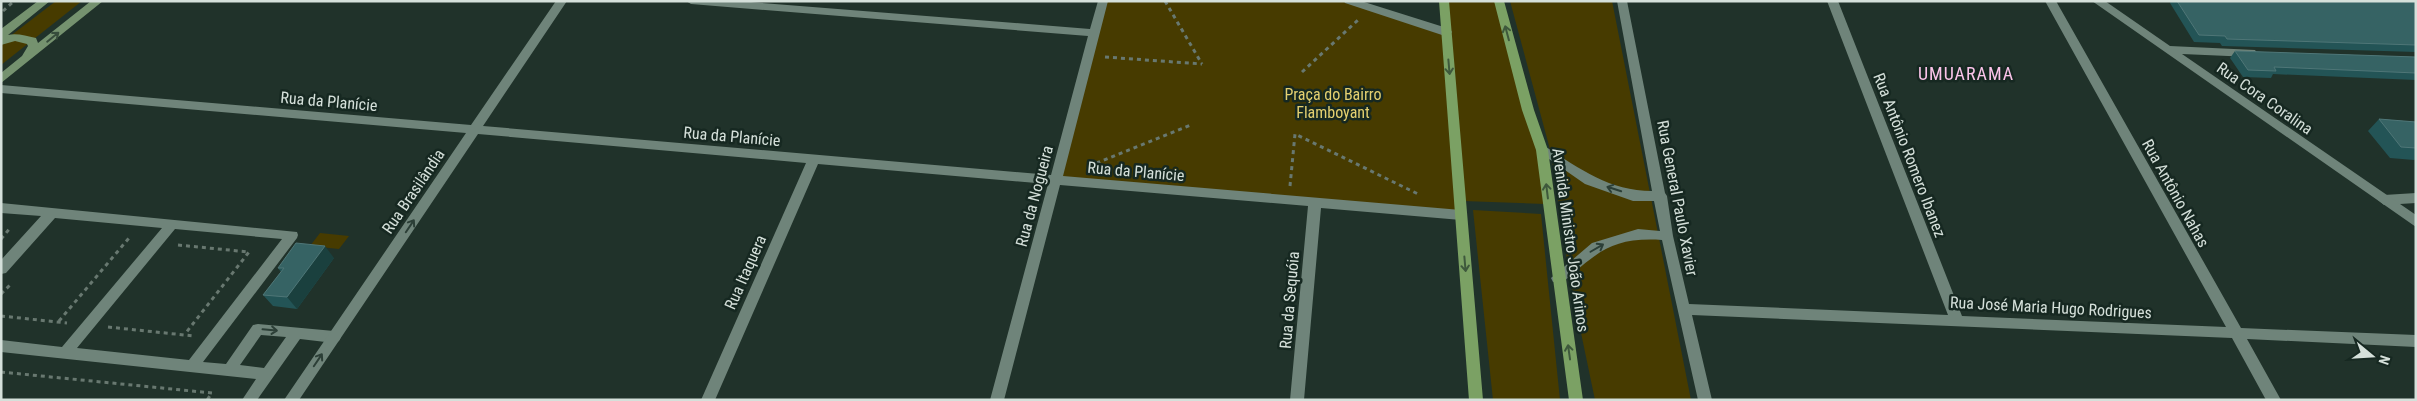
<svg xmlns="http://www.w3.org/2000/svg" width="2417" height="401" viewBox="0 0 2417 401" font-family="'Roboto Condensed',sans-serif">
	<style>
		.green { fill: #473b00 }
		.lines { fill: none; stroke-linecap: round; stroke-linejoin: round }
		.path { stroke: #687870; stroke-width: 3; stroke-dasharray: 4 4; stroke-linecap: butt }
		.service { fill: #6f847a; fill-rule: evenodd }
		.minor { fill: #6f847a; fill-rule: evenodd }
		.secondary { fill: #75926f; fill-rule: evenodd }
		.primary { fill: #7ba164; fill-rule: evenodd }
		.wall { fill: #235456 }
		.shaded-wall { fill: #1a403e }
		.building { fill: #366364; stroke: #4f7677 }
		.oneway { stroke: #3e583c }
		.oneway2 { stroke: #374d3c }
		.oneway3 { stroke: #2c3f37 }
		.labels { text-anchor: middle; stroke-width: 5; stroke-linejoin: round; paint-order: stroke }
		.park-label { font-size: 16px; fill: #e4d070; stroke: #162821 }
		.street-label { font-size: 16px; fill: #d5e0da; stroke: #162821 }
		.neighbourhood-label { font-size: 18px; letter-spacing: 1px; fill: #fbc4ea; stroke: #162821 }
	</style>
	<rect width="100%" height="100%" fill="#20322a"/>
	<path class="green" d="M56 1H82L1 65V43Z
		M1103 1H1349L1446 32 1461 215 1055 180Z
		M1448 1H1498L1538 141 1545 204 1463 201Z
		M1510 1H1612L1691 400H1595L1570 280 1551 153Z
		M1473 210 1541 214 1560 400H1493Z
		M320 233 349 236 339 249 310 246Z"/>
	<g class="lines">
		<path class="path" d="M1165 1 1202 64
			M3 11 14 1
			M1105 57 1202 64
			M1302 72 1358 20
			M1089 166 1191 125
			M1290 186 1295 134 1418 194
			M1 239 11 227
			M178 245 249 252 185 334
			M1 294 10 285
			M1 316 67 323
			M59 321 129 238
			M108 327 194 336
			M1 372 212 393 207 400"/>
		<path class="service" d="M2416 193V203L2384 205 2378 200 2384 195Z
			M1 203 297 232 298 235 297 238 203 362 226 364 253 325 258 324 334 331 339 333 341 337 339 341 334 343 300 339 257 400H242L256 379 1 352V340L62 347 162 228 55 218 6 273 1 274V260L41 216 1 213ZM175 229 282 239 189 360 77 348ZM261 335 286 337 264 368 240 365Z"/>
		<path class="minor" d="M556 1H567L483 126 1051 175 1088 36 691 4 686 1H738L1090 29 1098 1H1108L1063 176 1461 210 1465 212 1467 215 1465 218 1461 220 1321 208 1304 400H1290L1308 206 1060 185 1004 400H990L1048 184 818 164 715 400H701L806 163 478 134 299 400H284L466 133 1 93V85L471 125Z
			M1344 1H1361L1450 29 1452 32 1450 35H1442L1345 3Z
			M1617 1H1627L1665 193 1667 196 1673 236 1689 304 1948 315 1827 1H1838L1962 316 2226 327 2045 1H2056L2241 328 2416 335V347L2247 339 2281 400H2266L2232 338 1692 315 1712 400H1698L1662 240C1612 237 1598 252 1563 282H1553L1551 278 1592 243 1638 229 1660 231 1654 201H1633L1585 184 1536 150 1542 146 1546 147C1580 169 1610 191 1652 191Z
			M2092 1H2105L2170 46 2255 50 2257 53 2255 56 2251 57 2182 54 2416 215V227Z"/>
		<path class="secondary" d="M38 1H50L8 35C17 33 26 36 36 38L38 43 91 1H103L1 83V73L22 56 28 46 27 44 15 41 1 45V29Z"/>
		<path class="primary" d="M1439 1H1449L1483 400H1469Z
			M1494 1H1504L1534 110 1548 150 1583 400H1569L1536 150 1522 110Z"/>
	</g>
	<path class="wall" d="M2171 1H2416V52L2222 46 2220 43 2194 42 2170 3Z
		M2235 51 2416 57V80L2273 74 2271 78 2243 77 2230 58Z
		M2379 119 2416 122V159L2414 160 2390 158 2368 131Z
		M334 258 297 309 273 306 263 295 281 272 278 268Z"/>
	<path class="shaded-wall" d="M325 246 334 258 297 309 287 297Z"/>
	<path class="building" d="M2177 1H2416V45L2227 39 2225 36 2199 35Z
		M2235 51 2416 57V73L2274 67 2276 71 2248 70Z
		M2379 119 2416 122V148L2401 147Z
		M296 243 325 246 287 297 263 295 284 268H278Z"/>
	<defs><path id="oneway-shaft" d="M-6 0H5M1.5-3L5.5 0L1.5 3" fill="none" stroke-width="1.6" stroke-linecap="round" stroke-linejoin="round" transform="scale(1.25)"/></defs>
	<g class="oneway">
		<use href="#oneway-shaft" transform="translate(1507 33) rotate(-105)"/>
		<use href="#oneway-shaft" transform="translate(1449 67) rotate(85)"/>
		<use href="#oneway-shaft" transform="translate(1547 191) rotate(-97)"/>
		<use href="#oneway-shaft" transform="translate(1465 264) rotate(85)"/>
		<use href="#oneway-shaft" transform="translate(1569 352) rotate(-98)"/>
	</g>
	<use class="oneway2" href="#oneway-shaft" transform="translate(53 37) rotate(-39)"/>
	<g class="oneway3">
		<use href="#oneway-shaft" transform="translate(1614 189) rotate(-162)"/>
		<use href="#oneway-shaft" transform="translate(410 226) rotate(-56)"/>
		<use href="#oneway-shaft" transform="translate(1597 248) rotate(-30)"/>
		<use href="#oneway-shaft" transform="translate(270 330) rotate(5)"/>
		<use href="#oneway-shaft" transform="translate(318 360) rotate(-56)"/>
	</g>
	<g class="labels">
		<g class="park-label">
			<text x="1333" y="100">Praça do Bairro<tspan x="1333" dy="18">Flamboyant</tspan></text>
		</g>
		<g class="street-label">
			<text transform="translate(2265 98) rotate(35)" y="6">Rua Cora Coralina</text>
			<text transform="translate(329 101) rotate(5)" y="6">Rua da Planície</text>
			<text transform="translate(732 136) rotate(5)" y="6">Rua da Planície</text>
			<text transform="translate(1910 155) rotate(69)" y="6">Rua Antônio Romero Ibanez</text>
			<text transform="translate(1136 171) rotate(5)" y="6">Rua da Planície</text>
			<text transform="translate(413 191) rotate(-56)" y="6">Rua Brasilândia</text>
			<text transform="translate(2176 193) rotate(61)" y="6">Rua Antônio Nahas</text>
			<text transform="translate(1034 196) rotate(-75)" y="6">Rua da Nogueira</text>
			<text transform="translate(1678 198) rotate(79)" y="6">Rua General Paulo Xavier</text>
			<text transform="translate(1571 240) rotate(82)" y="6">Avenida Ministro João Arinos</text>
			<text transform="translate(745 272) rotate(-66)" y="6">Rua Itaquera</text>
			<text transform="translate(1289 300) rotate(-85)" y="6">Rua da Sequóia</text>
			<text transform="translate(2051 307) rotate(3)" y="6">Rua José Maria Hugo Rodrigues</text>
		</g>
		<g class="neighbourhood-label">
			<text x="1966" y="80">UMUARAMA</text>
		</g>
	</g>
	<rect width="2417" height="401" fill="none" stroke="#d5e0da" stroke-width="5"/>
	<g transform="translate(2372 356) rotate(108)" stroke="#162821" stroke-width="4" paint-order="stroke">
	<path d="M0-4L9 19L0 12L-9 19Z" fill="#d5e0da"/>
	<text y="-8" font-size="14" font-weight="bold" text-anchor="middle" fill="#d5e0da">N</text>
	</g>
</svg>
